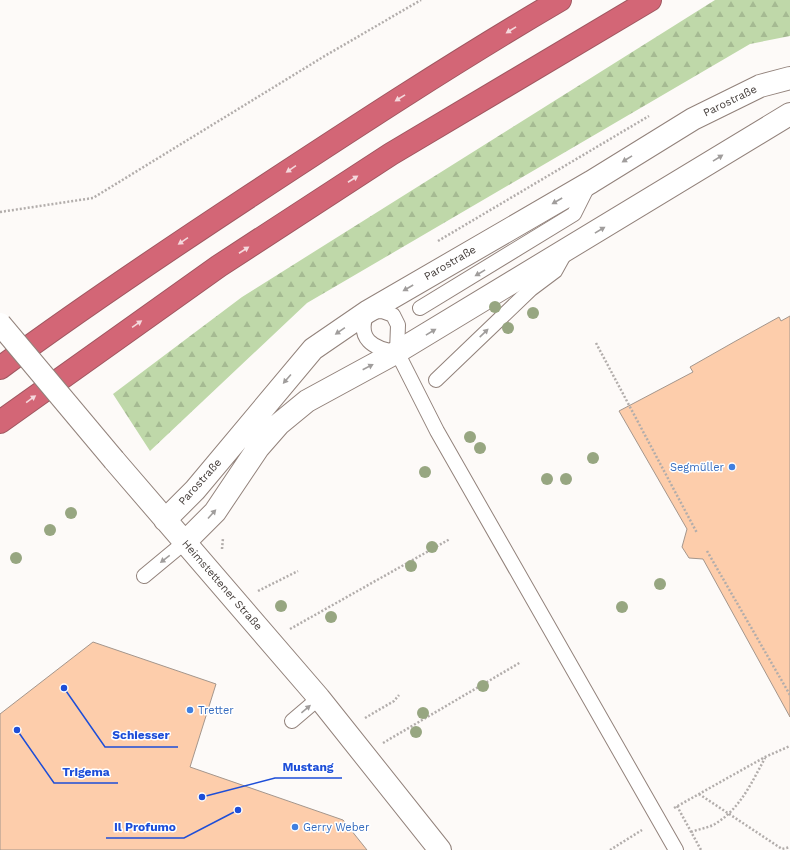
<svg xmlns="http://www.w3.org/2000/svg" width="790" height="850" font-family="'Work Sans',sans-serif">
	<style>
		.forest { fill: url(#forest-firs) }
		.building { fill: #fdcdab; stroke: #a4968c }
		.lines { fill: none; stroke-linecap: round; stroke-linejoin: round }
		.service-casing { stroke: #92827b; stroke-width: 16 }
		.minor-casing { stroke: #92827b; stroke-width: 24 }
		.motorway-casing { stroke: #a05760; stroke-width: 24 }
		.path { stroke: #b2adab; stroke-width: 2.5; stroke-dasharray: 2 2; stroke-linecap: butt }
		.service { stroke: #fff; stroke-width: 14 }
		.minor { stroke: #fff; stroke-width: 22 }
		.motorway { stroke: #d36676; stroke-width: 22 }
		.minor-bridge-casing { stroke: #92827b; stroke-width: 24; stroke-linecap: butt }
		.minor-bridge { stroke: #fff; stroke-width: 22 }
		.tree { fill: #97a681 }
		.oneway { fill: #f4d9dd }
		.oneway2 { fill: #a09d9c }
		.shop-dot { fill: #3f7fe0; stroke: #fff; stroke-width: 1.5 }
		.labels { text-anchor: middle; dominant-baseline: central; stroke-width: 3; stroke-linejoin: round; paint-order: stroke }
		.street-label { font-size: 11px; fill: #423b38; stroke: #fff }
		.shop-label { font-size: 11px; fill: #366cbe; stroke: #fff; text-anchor: start }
		.leader { fill: none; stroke: #1d4ed8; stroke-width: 1.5 }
		.callout-dot { fill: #1d4ed8; stroke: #fff; stroke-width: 1.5 }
		.callout-label { font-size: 12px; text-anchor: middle; font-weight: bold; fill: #1d4ed8; stroke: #fff; stroke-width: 3; stroke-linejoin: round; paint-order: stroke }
	</style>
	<defs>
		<pattern id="forest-firs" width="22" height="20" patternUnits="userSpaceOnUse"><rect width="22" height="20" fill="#bfd8a9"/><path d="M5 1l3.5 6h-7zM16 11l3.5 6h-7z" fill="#a5ba92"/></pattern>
	</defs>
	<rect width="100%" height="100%" fill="#fdfaf8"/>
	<!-- forest -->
	<path class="forest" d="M 715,0 L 790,0 L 790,36 L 750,44 L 307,303 L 150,451 L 113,394 L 242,297 Z"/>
	<!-- building -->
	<path class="building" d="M 790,316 L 790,717 L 703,559 L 689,558 L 682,547 L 687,529 L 619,411 L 693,372 L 690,367 L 734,342 L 779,317 L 781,321 Z
		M 93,642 L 216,684 L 190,767 L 343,820 L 367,850 L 0,850 L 0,714 Z"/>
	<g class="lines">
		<!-- service casing -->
		<g class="service-casing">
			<path id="service" d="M 420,308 L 574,214 L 589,184
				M 397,352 C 373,349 356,339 367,312 L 382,311 L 393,315 L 398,325 L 397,352 L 437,431 L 676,850
				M 436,380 L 531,289 L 555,271 L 565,253
				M 144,576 L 185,542
				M 292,721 L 319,698"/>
		</g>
		<!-- minor casing -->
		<g class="minor-casing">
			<path id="minor" d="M 114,460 L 319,698 L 440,850
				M 165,520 L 195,490 L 313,349 L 367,312 L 591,182 L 693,119 L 760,86 L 790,78
				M 185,542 L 215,512 L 258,448 L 279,424 L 307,401 L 397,352 L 790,114"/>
		</g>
		<!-- motorway casing -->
		<g class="motorway-casing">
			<path id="motorway" d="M 0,368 C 81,308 165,252 250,196 C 352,129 454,62 560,0
				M 0,422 L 219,266 L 391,154 L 650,0"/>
		</g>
		<!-- path -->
		<path class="path" d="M 0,212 L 93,198 L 323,57 L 421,0
			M 438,241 L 649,116
			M 596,343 L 697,533
			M 222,549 L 223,538
			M 707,551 L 790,695
			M 258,591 L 298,571
			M 290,629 L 450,539
			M 365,718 L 394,701 L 399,695
			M 383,743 L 521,662
			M 699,794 L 782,849 L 790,847
			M 677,806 L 701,850
			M 674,808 L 765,757 L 790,746
			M 691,832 C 699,829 708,828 715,824 C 740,809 752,782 765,758
			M 610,850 L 642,830"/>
		<!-- service -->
		<use href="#service" class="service"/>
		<!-- minor -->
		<use href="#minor" class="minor"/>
		<!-- motorway -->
		<use href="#motorway" class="motorway"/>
		<!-- minor-bridge casing -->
		<g class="minor-bridge-casing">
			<path id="minor-bridge" d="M 0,324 L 114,460"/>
		</g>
		<!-- minor-bridge -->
		<use href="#minor-bridge" class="minor-bridge"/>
	</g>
	<!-- trees -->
	<g class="tree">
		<circle cx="495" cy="307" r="6"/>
		<circle cx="533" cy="313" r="6"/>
		<circle cx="508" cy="328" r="6"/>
		<circle cx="470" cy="437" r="6"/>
		<circle cx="480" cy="448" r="6"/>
		<circle cx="593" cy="458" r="6"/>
		<circle cx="425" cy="472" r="6"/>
		<circle cx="547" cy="479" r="6"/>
		<circle cx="566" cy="479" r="6"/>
		<circle cx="71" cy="513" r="6"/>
		<circle cx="50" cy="530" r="6"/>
		<circle cx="432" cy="547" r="6"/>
		<circle cx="16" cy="558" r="6"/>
		<circle cx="411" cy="566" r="6"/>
		<circle cx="660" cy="584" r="6"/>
		<circle cx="281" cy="606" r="6"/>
		<circle cx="622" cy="607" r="6"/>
		<circle cx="331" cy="617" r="6"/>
		<circle cx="483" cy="686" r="6"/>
		<circle cx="423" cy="713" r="6"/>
		<circle cx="416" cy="732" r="6"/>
	</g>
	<!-- one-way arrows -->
	<defs><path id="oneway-solid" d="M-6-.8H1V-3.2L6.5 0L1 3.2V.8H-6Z"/></defs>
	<g class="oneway">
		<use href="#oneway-solid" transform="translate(511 30) rotate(148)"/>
		<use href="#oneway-solid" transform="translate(400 98) rotate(148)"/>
		<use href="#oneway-solid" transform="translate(291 169) rotate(146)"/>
		<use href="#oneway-solid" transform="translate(353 179) rotate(-33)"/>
		<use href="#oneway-solid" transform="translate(183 241) rotate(146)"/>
		<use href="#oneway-solid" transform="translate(244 250) rotate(-33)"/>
		<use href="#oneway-solid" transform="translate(137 324) rotate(-35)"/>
		<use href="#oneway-solid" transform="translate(31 399) rotate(-36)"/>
	</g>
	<g class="oneway2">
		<use href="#oneway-solid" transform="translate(718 158) rotate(-32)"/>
		<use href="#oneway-solid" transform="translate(627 159) rotate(148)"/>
		<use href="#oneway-solid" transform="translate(557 201) rotate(150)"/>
		<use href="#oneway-solid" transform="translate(600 230) rotate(-31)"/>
		<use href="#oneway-solid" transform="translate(480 273) rotate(149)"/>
		<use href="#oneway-solid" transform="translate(408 288) rotate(150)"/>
		<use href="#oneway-solid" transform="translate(340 331) rotate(145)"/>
		<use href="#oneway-solid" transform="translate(431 332) rotate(-31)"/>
		<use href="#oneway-solid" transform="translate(484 333) rotate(-44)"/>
		<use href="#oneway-solid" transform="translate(368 367) rotate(-27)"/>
		<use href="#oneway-solid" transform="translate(287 379) rotate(131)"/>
		<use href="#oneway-solid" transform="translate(212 514) rotate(-48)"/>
		<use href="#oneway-solid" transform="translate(165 559) rotate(142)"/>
		<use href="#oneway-solid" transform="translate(306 709) rotate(-40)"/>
	</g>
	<!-- markers -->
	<g class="shop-dot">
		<circle cx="732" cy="467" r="4"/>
		<circle cx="190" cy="710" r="4"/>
		<circle cx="295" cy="827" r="4"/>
	</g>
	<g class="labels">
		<!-- street labels -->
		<g class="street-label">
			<text transform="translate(730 101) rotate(-26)">Parostraße</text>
			<text transform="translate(450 263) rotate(-30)">Parostraße</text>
			<text transform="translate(200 482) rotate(-48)">Parostraße</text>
			<text transform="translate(222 585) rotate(49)">Heimstettener Straße</text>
		</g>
		<!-- shop labels -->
		<g class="shop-label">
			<text x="724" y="467" text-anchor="end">Segmüller</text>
			<text x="198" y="710">Tretter</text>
			<text x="303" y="827">Gerry Weber</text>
		</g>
	</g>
	<!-- callouts -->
	<path class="leader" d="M64 688L105 747H178M202 797L275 778H342M17 730L54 783H118M238 810L184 838H106"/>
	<g class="callout-dot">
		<circle cx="64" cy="688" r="4"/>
		<circle cx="202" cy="797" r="4"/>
		<circle cx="17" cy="730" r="4"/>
		<circle cx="238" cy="810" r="4"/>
	</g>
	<g class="callout-label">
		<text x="141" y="739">Schiesser</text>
		<text x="308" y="771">Mustang</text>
		<text x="86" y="776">Trigema</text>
		<text x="145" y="831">Il Profumo</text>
	</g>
</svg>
